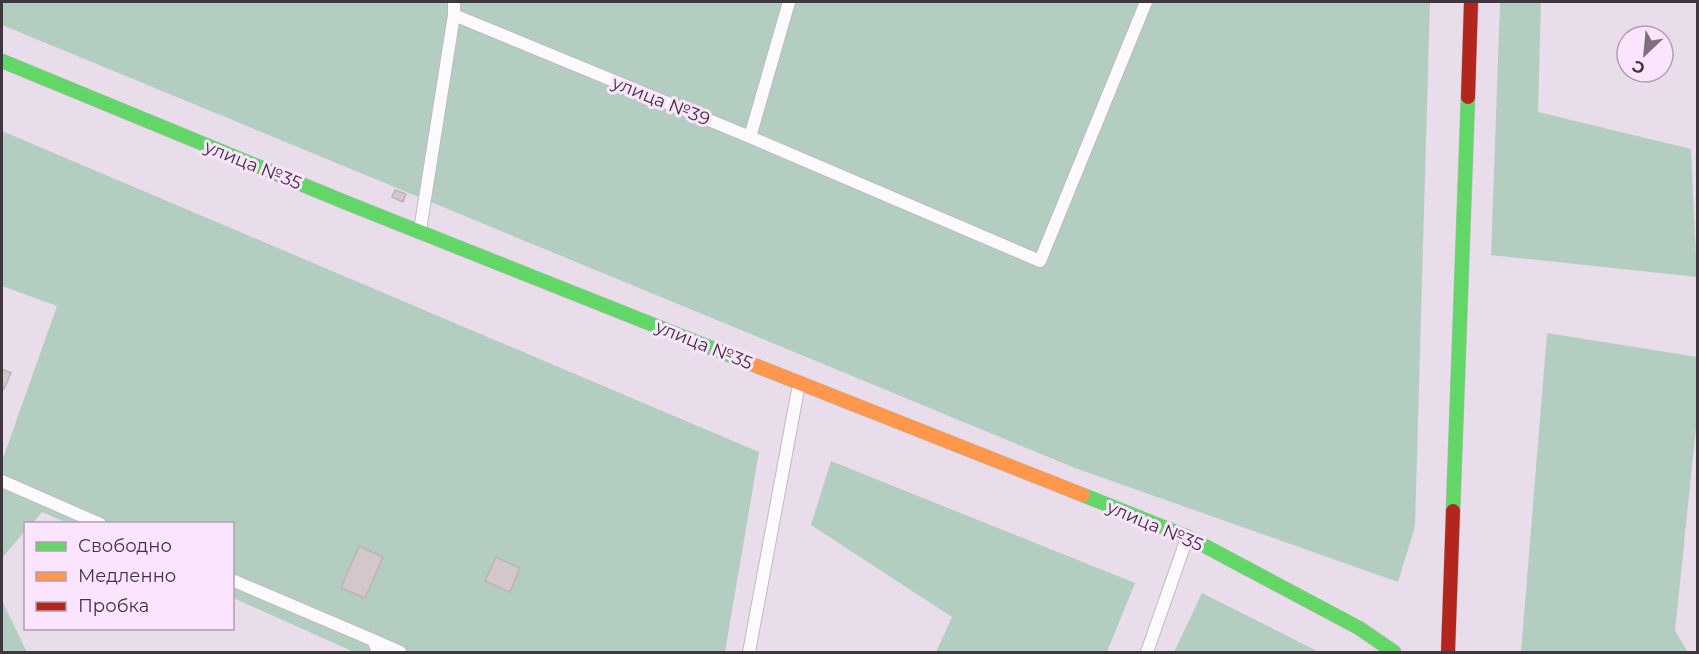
<svg xmlns="http://www.w3.org/2000/svg" width="1699" height="654" font-family="Montserrat,sans-serif">
	<style>
		.green { fill: #b3cec0 }
		.building { fill: #d3c7ca; stroke: #bdb2b6; stroke-width: 1.5 }
		.lines { fill: none; stroke-linecap: round; stroke-linejoin: round }
		.lane-casing { stroke: #c2b8c2; stroke-width: 14 }
		.fast-casing { stroke: #c2b8c2; stroke-width: 15 }
		.slow-casing { stroke: #c2b8c2; stroke-width: 15 }
		.jam-casing { stroke: #c2b8c2; stroke-width: 15 }
		.lane { stroke: #fcfafc; stroke-width: 12 }
		.fast { stroke: #63d668; stroke-width: 14 }
		.slow { stroke: #ff974d; stroke-width: 14 }
		.jam { stroke: #b3261e; stroke-width: 14 }
		.labels { text-anchor: middle; dominant-baseline: central; stroke-width: 6; stroke-linejoin: round; paint-order: stroke }
		.street-label { font-size: 18px; fill: #3f3640; stroke: #fbe4fe }
	</style>
	<rect width="100%" height="100%" fill="#eaddeb"/>
	<!-- green -->
	<path class="green" d="M 2,2 L 1430,2 L 1415,527 L 1398,582 L 1075,468 L 2,25 Z
		M 1500,2 L 1541,2 L 1538,112 L 1691,149 L 1697,277 L 1491,255 Z
		M 2,131 L 759,452 L 725,652 L 354,652 L 233,598 L 232,524 L 67,523 L 42,512 L 33,523 L 26,524 L 25,531 L 2,558 L 2,461 L 57,306 L 2,286 Z
		M 1547,333 L 1697,357 L 1697,418 L 1675,631 L 1688,652 L 1521,652 Z
		M 831,461 L 1135,583 L 1107,652 L 936,652 L 952,617 L 811,525 Z
		M 1202,593 L 1319,652 L 1174,652 Z
		M 2,601 L 27,652 L 2,652 Z"/>
	<!-- building -->
	<path class="building" d="M 395,190 L 406,194 L 403,202 L 392,197 Z
		M 2,369 L 11,373 L 4,389 L 2,388 Z
		M 359,546 L 383,557 L 365,598 L 341,588 Z
		M 496,557 L 520,568 L 510,592 L 485,581 Z"/>
	<g class="lines">
		<!-- lane casing -->
		<g class="lane-casing">
			<path id="lane" d="M 454,2 L 454,15 L 750,137 L 789,2
				M 750,137 L 1040,261 L 1146,2
				M 420,230 L 454,15
				M 2,481 L 100,524
				M 232,580 L 373,640
				M 378,652 L 373,640 L 400,652
				M 749,652 L 799,384
				M 1147,652 L 1187,538"/>
		</g>
		<!-- fast casing -->
		<g class="fast-casing">
			<path id="fast" d="M 2,61 L 347,203 L 739,359
				M 1083,495 L 1188,537 L 1359,628 L 1394,652
				M 1453,511 L 1468,97"/>
		</g>
		<!-- slow casing -->
		<g class="slow-casing">
			<path id="slow" d="M 739,359 L 1083,495"/>
		</g>
		<!-- jam casing -->
		<g class="jam-casing">
			<path id="jam" d="M 1468,97 L 1471,2
				M 1448,652 L 1453,511"/>
		</g>
		<!-- lane -->
		<use href="#lane" class="lane"/>
		<!-- fast -->
		<use href="#fast" class="fast"/>
		<!-- slow -->
		<use href="#slow" class="slow"/>
		<!-- jam -->
		<use href="#jam" class="jam"/>
	</g>
	<g class="labels">
		<!-- street labels -->
		<g class="street-label">
			<text transform="translate(661 101) rotate(22)">улица №39</text>
			<text transform="translate(253 165) rotate(22)">улица №35</text>
			<text transform="translate(704 345) rotate(22)">улица №35</text>
			<text transform="translate(1155 526) rotate(23)">улица №35</text>
		</g>
	</g>
	<!-- border -->
	<rect width="1699" height="654" fill="none" stroke="#3f3640" stroke-width="6"/>
	<!-- legend -->
	<rect x="24" y="522" width="210" height="108" fill="#fbe4fe" stroke="#b09eb2" stroke-width="1.5"/>
	<rect x="36" y="542" width="30" height="9" fill="#63d668" stroke="#b09eb2" stroke-width="1.5"/>
	<text x="78" y="552" font-size="18" fill="#3f3640">Свободно</text>
	<rect x="36" y="572" width="30" height="9" fill="#ff974d" stroke="#b09eb2" stroke-width="1.5"/>
	<text x="78" y="582" font-size="18" fill="#3f3640">Медленно</text>
	<rect x="36" y="602" width="30" height="9" fill="#b3261e" stroke="#b09eb2" stroke-width="1.5"/>
	<text x="78" y="612" font-size="18" fill="#3f3640">Пробка</text>
	<!-- north arrow -->
	<g transform="translate(1645 54) rotate(206)"><circle r="28" fill="#fbe4fe" stroke="#b09eb2" stroke-width="1.5"/>
	<path d="M0-4.5L10 22L0 15L-10 22Z" fill="#7b707c"/>
	<text y="-9" font-size="16" font-weight="bold" text-anchor="middle" fill="#3f3640">С</text>
	</g>
</svg>
